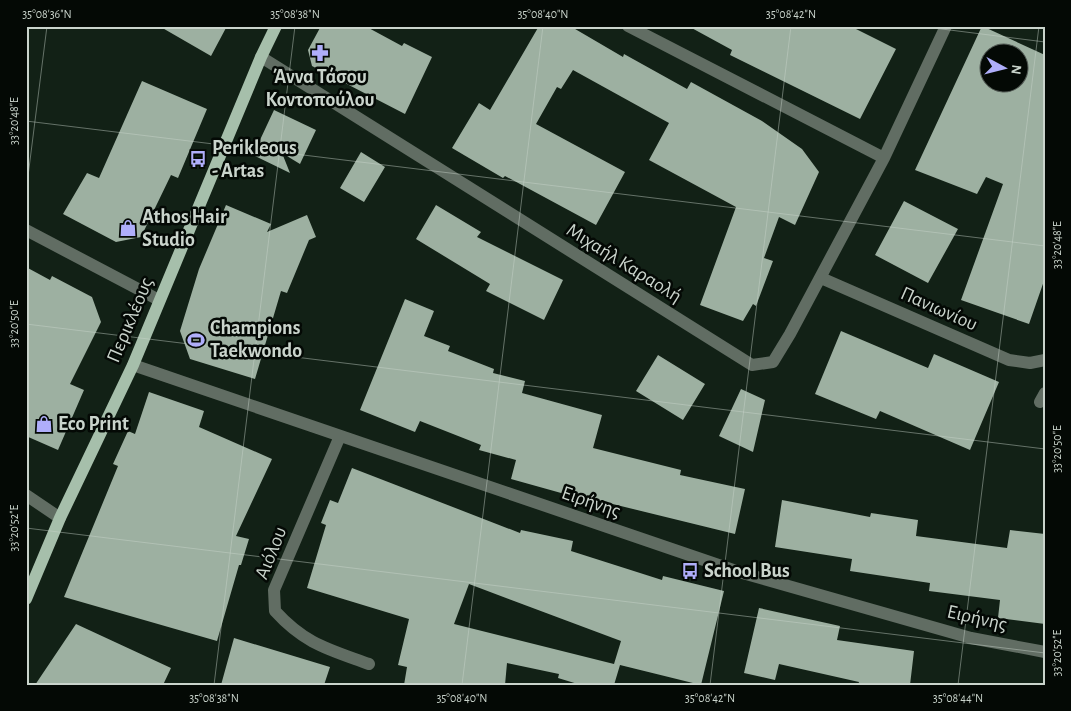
<svg xmlns="http://www.w3.org/2000/svg" width="1071" height="711" font-family="'Alegreya Sans',sans-serif">
	<style>
		.building { fill: #9db0a1; fill-rule: evenodd }
		.lines { fill: none; stroke-linecap: round; stroke-linejoin: round }
		.minor { stroke: #616d63; stroke-width: 12 }
		.major { stroke: #a6bfab; stroke-width: 12 }
		.ticks { fill: none; stroke: #cad4cc; stroke-width: 1; stroke-opacity: 0.45 }
		.labels { text-anchor: middle; dominant-baseline: central; stroke-width: 5; stroke-linejoin: round; paint-order: stroke }
		.poi-label { font-size: 20px; font-weight: bold; fill: #cad4cc; stroke: #040905; text-anchor: start }
		.street-label { font-size: 20px; fill: #cad4cc; stroke: #040905 }
		.neatline { fill: none; stroke: #cad4cc; stroke-width: 2 }
		.ticks-label { font-size: 12px; text-anchor: middle; fill: #cad4cc }
	</style>
	<rect width="100%" height="100%" fill="#122116"/>
	<!-- building -->
	<path class="building" d="M 159,26 L 227,26 L 211,56 Z
		M 321,26 L 365,26 L 402,46 L 404,43 L 432,57 L 405,114 L 312,66 L 308,50 Z
		M 539,26 L 570,26 L 623,57 L 624,54 L 687,89 L 691,82 L 762,121 L 802,149 L 819,172 L 795,225 L 779,217 L 764,258 L 773,261 L 756,306 L 753,304 L 743,321 L 700,305 L 736,207 L 649,160 L 669,123 L 573,70 L 561,89 L 557,87 L 536,124 L 625,172 L 596,225 L 505,176 L 503,178 L 452,148 L 479,103 L 490,110 Z
		M 688,26 L 850,26 L 896,49 L 860,119 L 730,55 L 732,50 Z
		M 982,26 L 1045,55 L 1045,278 L 1029,324 L 961,300 L 1003,184 L 986,177 L 977,194 L 915,170 ZM 988,52 L 1018,52 L 1018,82 L 988,82 Z
		M 142,81 L 207,109 L 178,178 L 171,175 L 141,237 L 116,242 L 63,214 L 87,173 L 99,178 Z
		M 274,110 L 316,130 L 300,164 L 282,153 L 290,173 L 253,155 Z
		M 361,152 L 385,167 L 364,202 L 340,188 Z
		M 904,201 L 958,229 L 928,283 L 875,255 Z
		M 226,205 L 271,224 L 267,232 L 307,215 L 316,237 L 309,240 L 287,293 L 281,291 L 255,379 L 190,359 L 180,331 L 199,269 Z
		M 436,205 L 481,232 L 477,237 L 563,280 L 544,320 L 486,291 L 490,284 L 416,239 Z
		M 26,267 L 50,280 L 52,276 L 92,297 L 101,322 L 70,384 L 84,390 L 58,450 L 26,436 Z
		M 405,299 L 434,311 L 424,336 L 450,346 L 448,351 L 494,369 L 493,373 L 525,381 L 522,393 L 602,415 L 593,448 L 681,470 L 680,475 L 745,489 L 735,534 L 580,496 L 579,498 L 511,479 L 516,460 L 479,450 L 481,445 L 420,421 L 415,432 L 360,410 Z
		M 841,331 L 928,368 L 934,354 L 999,382 L 970,450 L 880,411 L 876,419 L 815,394 Z
		M 658,355 L 705,384 L 683,420 L 636,391 Z
		M 741,389 L 765,400 L 753,452 L 719,436 Z
		M 149,392 L 204,411 L 199,427 L 272,459 L 236,536 L 249,539 L 241,565 L 239,565 L 217,641 L 64,597 L 118,466 L 113,464 L 128,431 L 135,434 Z
		M 352,468 L 520,533 L 521,530 L 573,541 L 571,551 L 662,580 L 663,576 L 724,591 L 701,685 L 620,665 L 614,685 L 581,685 L 558,678 L 559,674 L 507,663 L 505,685 L 404,685 L 407,667 L 398,665 L 409,619 L 307,588 L 326,525 L 321,523 L 330,500 L 338,503 ZM 469,584 L 621,641 L 614,664 L 454,624 Z
		M 782,500 L 870,517 L 871,513 L 918,520 L 916,536 L 1007,548 L 1010,530 L 1045,534 L 1045,624 L 998,618 L 1000,600 L 929,591 L 930,583 L 850,571 L 852,559 L 775,547 Z
		M 759,608 L 840,626 L 837,640 L 914,651 L 910,685 L 858,685 L 859,682 L 779,664 L 775,680 L 744,673 Z
		M 76,624 L 171,668 L 163,685 L 35,685 Z
		M 234,638 L 330,667 L 324,685 L 221,685 Z"/>
	<g class="lines">
		<!-- minor -->
		<path class="minor" d="M 628,26 L 884,158
			M 261,57 L 752,365 L 773,362 L 790,334 L 884,158 L 946,26
			M 26,230 L 159,300
			M 821,278 L 1009,360 L 1030,363 L 1045,360
			M 133,365 L 739,572 L 971,638 L 1045,652
			M 1040,402 L 1045,393
			M 340,436 L 274,590 L 275,611 C 305,644 328,649 369,664
			M 26,495 L 60,518"/>
		<!-- major -->
		<path class="major" d="M 26,599 L 60,518 L 133,365 L 261,57 L 276,26"/>
	</g>
	<!-- ticks -->
	<path class="ticks" d="M 918,26 L 1045,42M 26,121 L 1045,246M 26,192 L 47,26M 26,324 L 1045,449M 26,528 L 1045,653M 214,685 L 295,26M 462,685 L 543,26M 710,685 L 791,26M 958,685 L 1039,26"/>
	<!-- icons -->
	<defs>
		<g id="pharmacy-bare" transform="scale(1.35)"><path d="M-2-6h4v4h4v4h-4v4h-4v-4h-4v-4h4Z" fill="#afaefa" stroke="#040905" stroke-width="2.5" paint-order="stroke"/></g>
		<g id="bus-bare" transform="scale(1.35)"><path d="M-5-6H5V4H4V6H2V4H-2V6H-4V4H-5ZM-3.5-4V0h7V-4ZM-3.5 1.2v1.5H-2V1.2ZM2 1.2v1.5H3.5V1.2Z" fill="#afaefa" stroke="#040905" stroke-width="2.5" paint-order="stroke"/></g>
		<g id="shop-bare" transform="scale(1.35)"><path d="M-5-2.5h2.3a2.7 3.5 0 0 1 5.4 0H5L5.5 6h-11ZM-1.5-2.5h3a1.5 2.3 0 0 0-3 0Z" fill="#afaefa" stroke="#040905" stroke-width="2.5" paint-order="stroke"/></g>
		<g id="stadium-bare" transform="scale(1.35)"><path d="M0-5a6.5 5 0 1 0 0 10a6.5 5 0 1 0 0-10ZM-3.5-1.8h7v3.6h-7Z" fill="#afaefa" stroke="#040905" stroke-width="2.5" paint-order="stroke"/></g>
	</defs>
	<g fill-rule="evenodd">
		<use href="#pharmacy-bare" x="320" y="53"/>
		<use href="#bus-bare" x="198" y="159"/>
		<use href="#shop-bare" x="128" y="228"/>
		<use href="#stadium-bare" x="196" y="340"/>
		<use href="#shop-bare" x="44" y="424"/>
		<use href="#bus-bare" x="690" y="571"/>
	</g>
	<g class="labels">
		<!-- poi labels -->
		<g class="poi-label">
			<text x="320" y="77" text-anchor="middle">Άννα Τάσου<tspan x="320" dy="23">Κοντοπούλου</tspan></text>
			<text x="212" y="148">Perikleous<tspan x="212" dy="23">- Artas</tspan></text>
			<text x="142" y="217">Athos Hair<tspan x="142" dy="23">Studio</tspan></text>
			<text x="210" y="328">Champions<tspan x="210" dy="23">Taekwondo</tspan></text>
			<text x="58" y="424">Eco Print</text>
			<text x="704" y="571">School Bus</text>
		</g>
		<!-- street labels -->
		<g class="street-label">
			<text transform="translate(624 263) rotate(32)">Μιχαήλ Καραολή</text>
			<text transform="translate(939 309) rotate(24)">Πανιωνίου</text>
			<text transform="translate(130 320) rotate(-67)">Περικλέους</text>
			<text transform="translate(591 502) rotate(19)">Ειρήνης</text>
			<text transform="translate(271 553) rotate(-68)">Αιόλου</text>
			<text transform="translate(977 618) rotate(13)">Ειρήνης</text>
		</g>
	</g>
	<!-- border -->
	<rect width="1071" height="711" fill="none" stroke="#040905" stroke-width="55"/>
	<!-- north arrow -->
	<g transform="translate(1004 68) rotate(97)"><circle r="24" fill="#040905" stroke="#535a55"/>
	<path d="M0-4L9 19L0 12L-9 19Z" fill="#afaefa"/>
	<text y="-8" font-size="14" font-weight="bold" text-anchor="middle" fill="#cad4cc">N</text>
	</g>
	<rect x="28" y="28" width="1016" height="656" class="neatline"/>
	<g class="ticks-label">
		<text x="47" y="18">35°08'36"N</text>
		<text x="295" y="18">35°08'38"N</text>
		<text x="543" y="18">35°08'40"N</text>
		<text x="791" y="18">35°08'42"N</text>
		<text transform="translate(14 121) rotate(-90)" y="4">33°20'48"E</text>
		<text transform="translate(1057 245) rotate(-90)" y="4">33°20'48"E</text>
		<text transform="translate(14 324) rotate(-90)" y="4">33°20'50"E</text>
		<text transform="translate(1057 449) rotate(-90)" y="4">33°20'50"E</text>
		<text transform="translate(14 528) rotate(-90)" y="4">33°20'52"E</text>
		<text transform="translate(1057 653) rotate(-90)" y="4">33°20'52"E</text>
		<text x="214" y="702">35°08'38"N</text>
		<text x="462" y="702">35°08'40"N</text>
		<text x="710" y="702">35°08'42"N</text>
		<text x="958" y="702">35°08'44"N</text>
	</g>
</svg>
